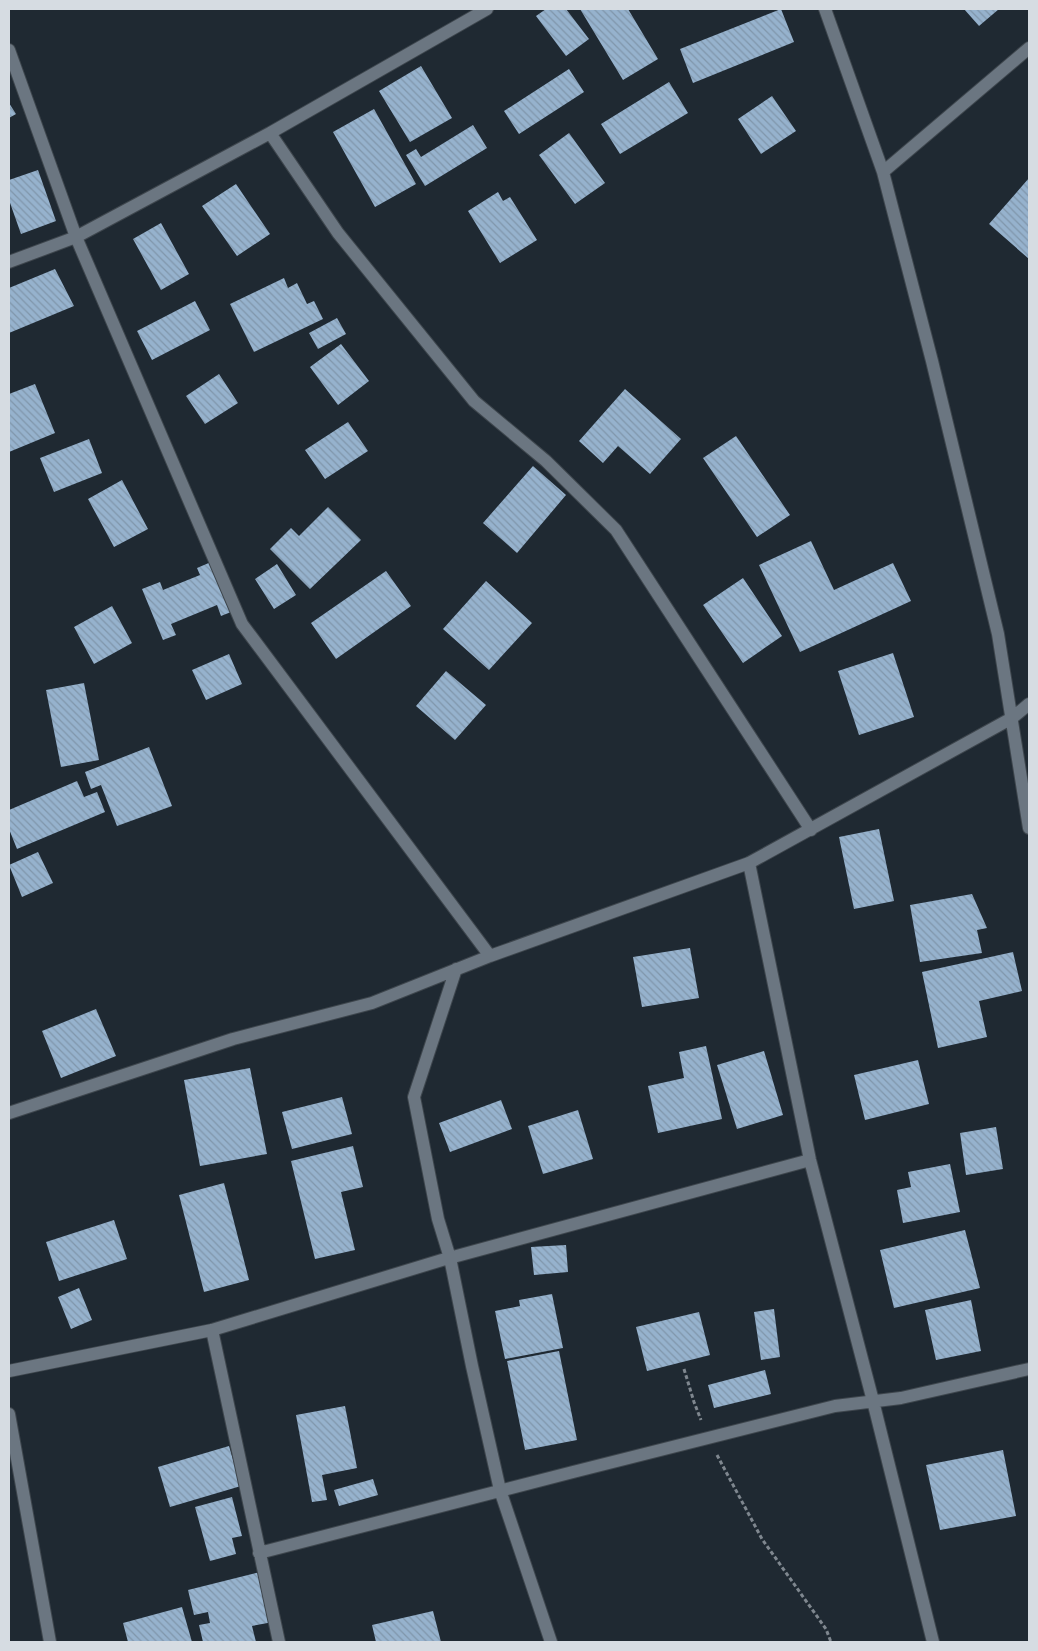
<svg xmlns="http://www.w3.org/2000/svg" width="1038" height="1651" font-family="'PT Sans Narrow',sans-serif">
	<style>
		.building { fill: url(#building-back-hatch) }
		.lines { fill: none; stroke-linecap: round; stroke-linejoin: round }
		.minor-casing { stroke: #3e464d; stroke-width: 14 }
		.path { stroke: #7f878f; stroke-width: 3; stroke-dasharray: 4 2.5; stroke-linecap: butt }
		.minor { stroke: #6b7681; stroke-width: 12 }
	</style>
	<defs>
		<pattern id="building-back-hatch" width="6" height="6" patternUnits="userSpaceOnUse" patternTransform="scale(1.25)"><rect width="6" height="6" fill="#96b2cd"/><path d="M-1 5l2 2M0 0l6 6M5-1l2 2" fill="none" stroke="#8096ab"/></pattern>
	</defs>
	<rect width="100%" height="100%" fill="#1f2932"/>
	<!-- building -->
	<path class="building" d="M 546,9 L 566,9 L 589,39 L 566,56 L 536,16 Z
		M 580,9 L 628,9 L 658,59 L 623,80 Z
		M 781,9 L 794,42 L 693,83 L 680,49 Z
		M 964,9 L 999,9 L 979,26 Z
		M 421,66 L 452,118 L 410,142 L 379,91 Z
		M 569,69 L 584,92 L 519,134 L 504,111 Z
		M 669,82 L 688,113 L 620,154 L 601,124 Z
		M 772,96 L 796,131 L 761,154 L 738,119 Z
		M 9,103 L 16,114 L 9,118 Z
		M 374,109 L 416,184 L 375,207 L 333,132 Z
		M 473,125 L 487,148 L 425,186 L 406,155 L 416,149 L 421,157 Z
		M 569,133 L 605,183 L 575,204 L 539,155 Z
		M 38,170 L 56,221 L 21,234 L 9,200 L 9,180 Z
		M 1029,178 L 1029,259 L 989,224 Z
		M 236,184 L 270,234 L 237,256 L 202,206 Z
		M 498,192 L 503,201 L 510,197 L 537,240 L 500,263 L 468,211 Z
		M 161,223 L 189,274 L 161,290 L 133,239 Z
		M 55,269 L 74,306 L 9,333 L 9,288 Z
		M 284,278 L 288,288 L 297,283 L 307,304 L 314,301 L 323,319 L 254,352 L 230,304 Z
		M 195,301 L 210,330 L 152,360 L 137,331 Z
		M 337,318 L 346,334 L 318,349 L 309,333 Z
		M 341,344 L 369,381 L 338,405 L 310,367 Z
		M 219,374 L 238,403 L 205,424 L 186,396 Z
		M 35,384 L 55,433 L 9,452 L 9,394 Z
		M 625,389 L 681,439 L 650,474 L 618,446 L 603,463 L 579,441 Z
		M 348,422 L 368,451 L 325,479 L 305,450 Z
		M 736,436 L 790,515 L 757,537 L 703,458 Z
		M 89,439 L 102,473 L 54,492 L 40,458 Z
		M 533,466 L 566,495 L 517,553 L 483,523 Z
		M 122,480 L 148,529 L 114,547 L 88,499 Z
		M 328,507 L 361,540 L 310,589 L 270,549 L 291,528 L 299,536 Z
		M 811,541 L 834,590 L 893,563 L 911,601 L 800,652 L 759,565 Z
		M 211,562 L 231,612 L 221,616 L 217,605 L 171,624 L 176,635 L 163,640 L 142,589 L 160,582 L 163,590 L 200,575 L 197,568 Z
		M 277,564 L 296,595 L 274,609 L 255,579 Z
		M 386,571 L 411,606 L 336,659 L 311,623 Z
		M 743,578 L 782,636 L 743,663 L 703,605 Z
		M 486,581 L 532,623 L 489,670 L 443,629 Z
		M 112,606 L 132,643 L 94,664 L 74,627 Z
		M 893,653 L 914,717 L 859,735 L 838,671 Z
		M 229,654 L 242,684 L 206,700 L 192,670 Z
		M 446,671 L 486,705 L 455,740 L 416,706 Z
		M 84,683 L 99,760 L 61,767 L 46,690 Z
		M 149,747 L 172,806 L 117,826 L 101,785 L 91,789 L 85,772 Z
		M 77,781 L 84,797 L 97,792 L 105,812 L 17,849 L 9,829 L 9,810 Z
		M 879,829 L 894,901 L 854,909 L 839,837 Z
		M 38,852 L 53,883 L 22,897 L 9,865 Z
		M 972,894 L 987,928 L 977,930 L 982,953 L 920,962 L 910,905 Z
		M 690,948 L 699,998 L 642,1007 L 633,957 Z
		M 1013,952 L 1022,991 L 979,1001 L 987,1037 L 938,1048 L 922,972 Z
		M 96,1009 L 116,1056 L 61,1078 L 42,1031 Z
		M 706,1046 L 722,1119 L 658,1133 L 648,1086 L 684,1078 L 679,1052 Z
		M 764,1051 L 783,1115 L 737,1129 L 717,1065 Z
		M 918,1060 L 929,1104 L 865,1120 L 854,1075 Z
		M 250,1068 L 267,1154 L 200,1166 L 184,1080 Z
		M 342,1097 L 352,1134 L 292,1149 L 282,1112 Z
		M 501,1100 L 512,1129 L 450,1152 L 439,1123 Z
		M 578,1110 L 593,1159 L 543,1174 L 528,1126 Z
		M 996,1127 L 1003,1169 L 966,1175 L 960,1133 Z
		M 353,1146 L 363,1187 L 341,1192 L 355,1250 L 315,1259 L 291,1161 Z
		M 950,1164 L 960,1212 L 903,1223 L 897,1190 L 911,1187 L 908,1172 Z
		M 224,1183 L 249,1280 L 204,1292 L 179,1195 Z
		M 114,1220 L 127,1259 L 59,1281 L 46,1242 Z
		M 965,1230 L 980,1288 L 894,1308 L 880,1250 Z
		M 566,1245 L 568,1272 L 534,1275 L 531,1247 Z
		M 79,1288 L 92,1320 L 71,1329 L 58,1297 Z
		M 552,1294 L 563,1348 L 505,1359 L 495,1311 L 520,1306 L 519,1300 Z
		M 971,1300 L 981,1351 L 936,1360 L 925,1310 Z
		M 774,1309 L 780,1357 L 761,1360 L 754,1312 Z
		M 699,1312 L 710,1355 L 647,1371 L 636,1327 Z
		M 559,1351 L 577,1440 L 525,1450 L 507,1361 Z
		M 765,1370 L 771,1394 L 714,1408 L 708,1385 Z
		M 345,1406 L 357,1468 L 322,1475 L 327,1500 L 312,1502 L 296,1415 Z
		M 229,1446 L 241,1486 L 170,1507 L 158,1467 Z
		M 1003,1450 L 1016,1516 L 940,1530 L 926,1465 Z
		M 373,1479 L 378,1495 L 339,1506 L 334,1490 Z
		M 232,1497 L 242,1536 L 232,1538 L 236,1554 L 210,1561 L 195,1507 Z
		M 260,1572 L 273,1622 L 252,1626 L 256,1642 L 203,1642 L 199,1625 L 210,1623 L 208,1612 L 194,1615 L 188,1590 Z
		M 182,1607 L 192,1642 L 128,1642 L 123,1623 Z
		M 433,1611 L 441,1642 L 376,1642 L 372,1625 Z"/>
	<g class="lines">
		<!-- minor casing -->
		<g class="minor-casing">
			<path id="minor" d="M 825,9 L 883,172 L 932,361 L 998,634 L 1029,828
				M 9,50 L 76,237 L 242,624 L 490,956
				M 270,133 L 338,233 L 474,401 L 546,461 L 616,530 L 811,830
				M 883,172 L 1029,48
				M 9,262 L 76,237 L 270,133 L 487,9
				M 749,863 L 810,1160 L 873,1401 L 933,1642
				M 456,969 L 414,1097 L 438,1219 L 450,1258 L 472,1366 L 500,1490 L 551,1642
				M 9,1113 L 233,1039 L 372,1003 L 490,956 L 749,863 L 1012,718 L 1029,704
				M 212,1330 L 279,1642
				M 9,1371 L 212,1330 L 442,1260 L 810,1160
				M 9,1414 L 50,1642
				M 259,1553 L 573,1472 L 835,1406 L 901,1398 L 1029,1369"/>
		</g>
		<!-- path -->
		<path class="path" d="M 684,1369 L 694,1402 L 701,1420
			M 717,1455 L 762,1539 L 826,1629 L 831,1642"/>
		<!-- minor -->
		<use href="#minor" class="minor"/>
	</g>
	<!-- border -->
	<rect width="1038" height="1651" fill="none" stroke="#d6dce2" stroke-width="20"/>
</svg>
